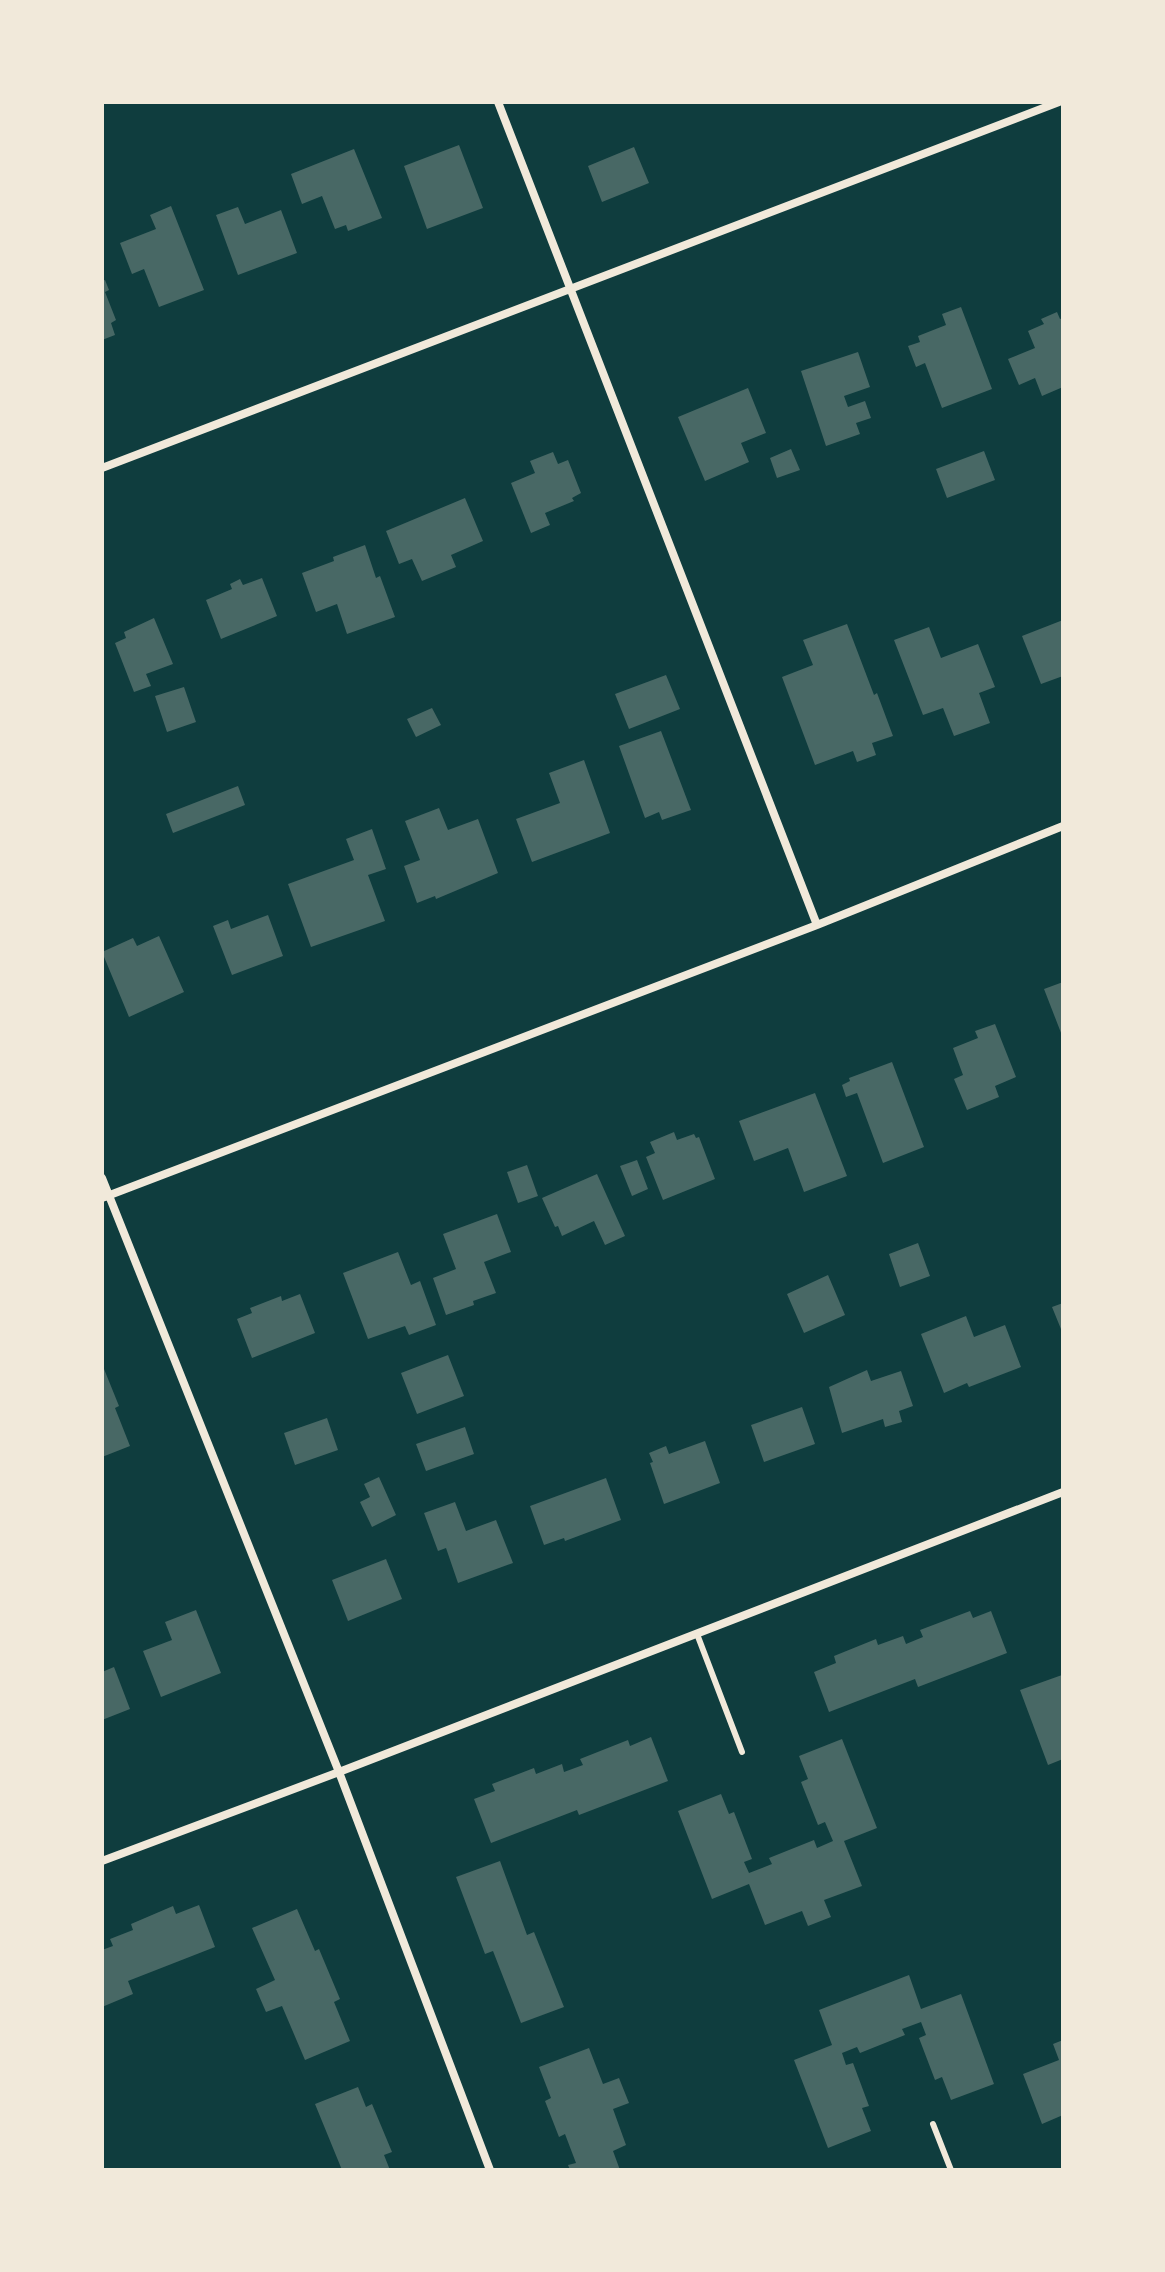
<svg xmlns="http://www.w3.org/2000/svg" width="1165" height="2272" font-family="Raleway,sans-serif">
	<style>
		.building { fill: #486865 }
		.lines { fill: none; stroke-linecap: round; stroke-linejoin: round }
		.service { stroke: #f1e9da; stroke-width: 6 }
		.minor { stroke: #f1e9da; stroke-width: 8 }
	</style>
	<rect width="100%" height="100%" fill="#0f3d3e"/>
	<!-- building -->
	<path class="building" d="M 459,145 L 483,208 L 427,229 L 404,166 Z
		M 634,147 L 649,183 L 602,202 L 588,166 Z
		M 354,149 L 382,218 L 348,231 L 346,225 L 335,229 L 322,196 L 302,204 L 291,174 Z
		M 171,206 L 204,290 L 159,307 L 144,269 L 132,274 L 120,243 L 156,229 L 150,215 Z
		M 238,207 L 245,224 L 281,210 L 297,253 L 238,275 L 216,215 Z
		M 105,280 L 109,290 L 105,292 L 116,320 L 111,323 L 115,335 L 102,340 L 102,281 Z
		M 961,307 L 992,389 L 942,408 L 925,363 L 916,367 L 908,346 L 920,342 L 918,336 L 946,325 L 942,314 Z
		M 1057,312 L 1060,319 L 1063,318 L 1063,387 L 1042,396 L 1035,378 L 1019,385 L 1008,359 L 1035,348 L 1028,331 L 1044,324 L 1041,319 Z
		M 858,352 L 870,387 L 844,396 L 848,407 L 865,401 L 871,418 L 856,423 L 860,434 L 826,446 L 801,371 Z
		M 748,388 L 766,433 L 741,443 L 749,462 L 705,481 L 678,417 Z
		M 791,449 L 800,470 L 777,478 L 770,458 Z
		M 984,451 L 995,480 L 947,498 L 936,469 Z
		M 553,452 L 558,464 L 568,460 L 581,493 L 572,498 L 574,501 L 545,513 L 550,525 L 531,533 L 511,483 L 535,473 L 530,461 Z
		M 465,498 L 483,541 L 451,555 L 456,567 L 422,581 L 412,559 L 399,564 L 386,531 Z
		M 365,545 L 376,578 L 380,576 L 395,617 L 347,634 L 337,604 L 316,612 L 302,573 L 334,561 L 333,557 Z
		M 262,578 L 277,616 L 221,639 L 206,600 L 232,589 L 230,584 L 240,579 L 243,585 Z
		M 154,618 L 173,664 L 146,674 L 151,686 L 134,692 L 115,643 L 126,638 L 124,632 Z
		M 1063,620 L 1063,676 L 1041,684 L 1022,636 Z
		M 847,624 L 874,695 L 877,693 L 893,736 L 872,743 L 876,755 L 857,762 L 853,751 L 815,765 L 782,677 L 813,665 L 803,640 Z
		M 929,627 L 941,658 L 978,644 L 995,687 L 979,693 L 990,723 L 954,736 L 943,708 L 923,715 L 894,640 Z
		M 666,675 L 680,709 L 629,729 L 615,694 Z
		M 184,687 L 196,722 L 167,732 L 155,696 Z
		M 432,708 L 441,725 L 416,737 L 407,719 Z
		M 661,731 L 691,810 L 662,820 L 659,812 L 645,818 L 619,746 Z
		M 584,760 L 610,833 L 532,862 L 516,819 L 560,803 L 549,773 Z
		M 238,786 L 245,805 L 173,833 L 166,814 Z
		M 439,808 L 448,830 L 478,819 L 498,873 L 436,899 L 435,896 L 417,903 L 404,866 L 420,860 L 405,821 Z
		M 372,829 L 386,869 L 368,875 L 385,921 L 311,947 L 288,884 L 354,860 L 346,839 Z
		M 268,915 L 283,956 L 232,975 L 213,926 L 228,920 L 231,929 Z
		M 159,936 L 184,992 L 129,1017 L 102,952 L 133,938 L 137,946 Z
		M 1063,982 L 1063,1038 L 1044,989 Z
		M 995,1024 L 1016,1077 L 995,1086 L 999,1097 L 967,1110 L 954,1079 L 963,1075 L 953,1048 L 978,1038 L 975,1031 Z
		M 892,1062 L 924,1147 L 883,1163 L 857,1093 L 846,1097 L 842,1085 L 850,1081 L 849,1078 Z
		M 815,1093 L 847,1176 L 804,1192 L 788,1148 L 754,1161 L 739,1121 Z
		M 674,1132 L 677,1140 L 694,1134 L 696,1138 L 699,1137 L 715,1179 L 663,1200 L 646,1157 L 655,1153 L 650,1142 Z
		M 637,1160 L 648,1189 L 632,1196 L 620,1166 Z
		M 527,1165 L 538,1196 L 518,1203 L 507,1172 Z
		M 597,1174 L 625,1236 L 605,1245 L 594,1221 L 562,1236 L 558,1226 L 555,1227 L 542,1198 Z
		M 497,1214 L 511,1252 L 484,1262 L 496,1293 L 473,1301 L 474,1305 L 446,1315 L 433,1278 L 456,1269 L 443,1234 Z
		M 918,1243 L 930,1276 L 900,1287 L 889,1254 Z
		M 398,1252 L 411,1285 L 420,1281 L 436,1325 L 409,1335 L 405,1326 L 368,1339 L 343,1273 Z
		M 828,1275 L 845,1315 L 804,1333 L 787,1294 Z
		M 300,1294 L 315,1333 L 252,1358 L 237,1319 L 252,1313 L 250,1308 L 281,1296 L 282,1301 Z
		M 1063,1303 L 1063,1334 L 1052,1307 Z
		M 966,1316 L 974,1337 L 1005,1325 L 1021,1367 L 969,1387 L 967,1383 L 944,1393 L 921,1334 Z
		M 448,1355 L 464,1396 L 417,1414 L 401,1373 Z
		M 102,1364 L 119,1406 L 115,1408 L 130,1446 L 102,1457 Z
		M 867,1370 L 871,1381 L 901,1371 L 913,1406 L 899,1411 L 902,1422 L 885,1427 L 883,1419 L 842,1433 L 829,1387 Z
		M 802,1407 L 815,1444 L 764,1462 L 751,1425 Z
		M 327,1418 L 338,1450 L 295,1465 L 284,1433 Z
		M 465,1427 L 474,1454 L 426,1471 L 416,1444 Z
		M 705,1441 L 720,1483 L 664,1504 L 650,1463 L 653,1462 L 649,1453 L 666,1446 L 669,1454 Z
		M 379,1477 L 396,1515 L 372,1527 L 360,1502 L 370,1497 L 364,1484 Z
		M 606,1478 L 621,1520 L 565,1541 L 564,1538 L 544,1545 L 530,1506 Z
		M 455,1502 L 466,1531 L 496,1520 L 513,1563 L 458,1583 L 446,1548 L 438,1551 L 424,1513 Z
		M 386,1559 L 402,1599 L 348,1621 L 332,1580 Z
		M 196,1610 L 221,1673 L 161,1697 L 143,1651 L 172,1640 L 165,1622 Z
		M 970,1611 L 973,1618 L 991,1611 L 1007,1653 L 918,1687 L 915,1679 L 829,1712 L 814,1672 L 836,1663 L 834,1656 L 876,1639 L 878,1645 L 903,1636 L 906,1644 L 923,1637 L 920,1630 Z
		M 114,1667 L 130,1709 L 102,1720 L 102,1672 Z
		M 1062,1675 L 1063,1759 L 1048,1765 L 1020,1690 Z
		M 651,1737 L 668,1781 L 579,1815 L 577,1810 L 491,1843 L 474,1799 L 495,1791 L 492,1784 L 534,1768 L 536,1774 L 562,1764 L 564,1772 L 583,1765 L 580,1759 L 628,1740 L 630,1746 Z
		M 842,1739 L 877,1828 L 844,1841 L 862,1886 L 824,1900 L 831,1917 L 808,1926 L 802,1911 L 765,1925 L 749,1884 L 712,1899 L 678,1811 L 721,1794 L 729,1814 L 734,1812 L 752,1859 L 744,1862 L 749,1873 L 772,1864 L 769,1858 L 814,1840 L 817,1848 L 833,1841 L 825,1822 L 818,1825 L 801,1782 L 808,1779 L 799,1756 Z
		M 500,1861 L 527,1935 L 534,1932 L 564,2007 L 521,2023 L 493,1951 L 485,1954 L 456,1877 Z
		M 199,1905 L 215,1947 L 128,1981 L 133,1994 L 102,2007 L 102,1950 L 113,1946 L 110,1939 L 133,1930 L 131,1924 L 173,1906 L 176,1914 Z
		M 297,1909 L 315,1951 L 319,1949 L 340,1999 L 334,2002 L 350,2041 L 305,2060 L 282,2006 L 266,2012 L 256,1989 L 275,1980 L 252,1928 Z
		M 909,1975 L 921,2009 L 961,1994 L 994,2084 L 951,2100 L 942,2077 L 935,2080 L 919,2038 L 926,2035 L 921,2022 L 902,2029 L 905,2035 L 860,2053 L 857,2047 L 842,2053 L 846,2065 L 853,2063 L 869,2106 L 862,2108 L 871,2131 L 828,2148 L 794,2060 L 832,2045 L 819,2010 Z
		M 1063,2040 L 1063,2115 L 1042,2124 L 1023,2074 L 1059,2060 L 1053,2044 Z
		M 589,2048 L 603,2084 L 619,2078 L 629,2103 L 613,2109 L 626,2145 L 613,2151 L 620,2170 L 570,2170 L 568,2165 L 576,2163 L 565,2134 L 559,2137 L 545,2101 L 551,2098 L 539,2067 Z
		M 358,2087 L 366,2107 L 372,2104 L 392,2152 L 384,2155 L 390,2170 L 342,2170 L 315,2104 Z"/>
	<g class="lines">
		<!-- service -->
		<path class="service" d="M 697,1634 L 742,1752
			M 933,2124 L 951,2170"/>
		<!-- minor -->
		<path class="minor" d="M 498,102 L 817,925
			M 102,468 L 1059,102
			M 102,1178 L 339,1772 L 490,2170
			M 102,1198 L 817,925 L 1063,826
			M 102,1861 L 339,1772 L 1063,1492"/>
	</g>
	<!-- border -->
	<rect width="1165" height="2272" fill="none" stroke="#f1e9da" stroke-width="208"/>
</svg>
